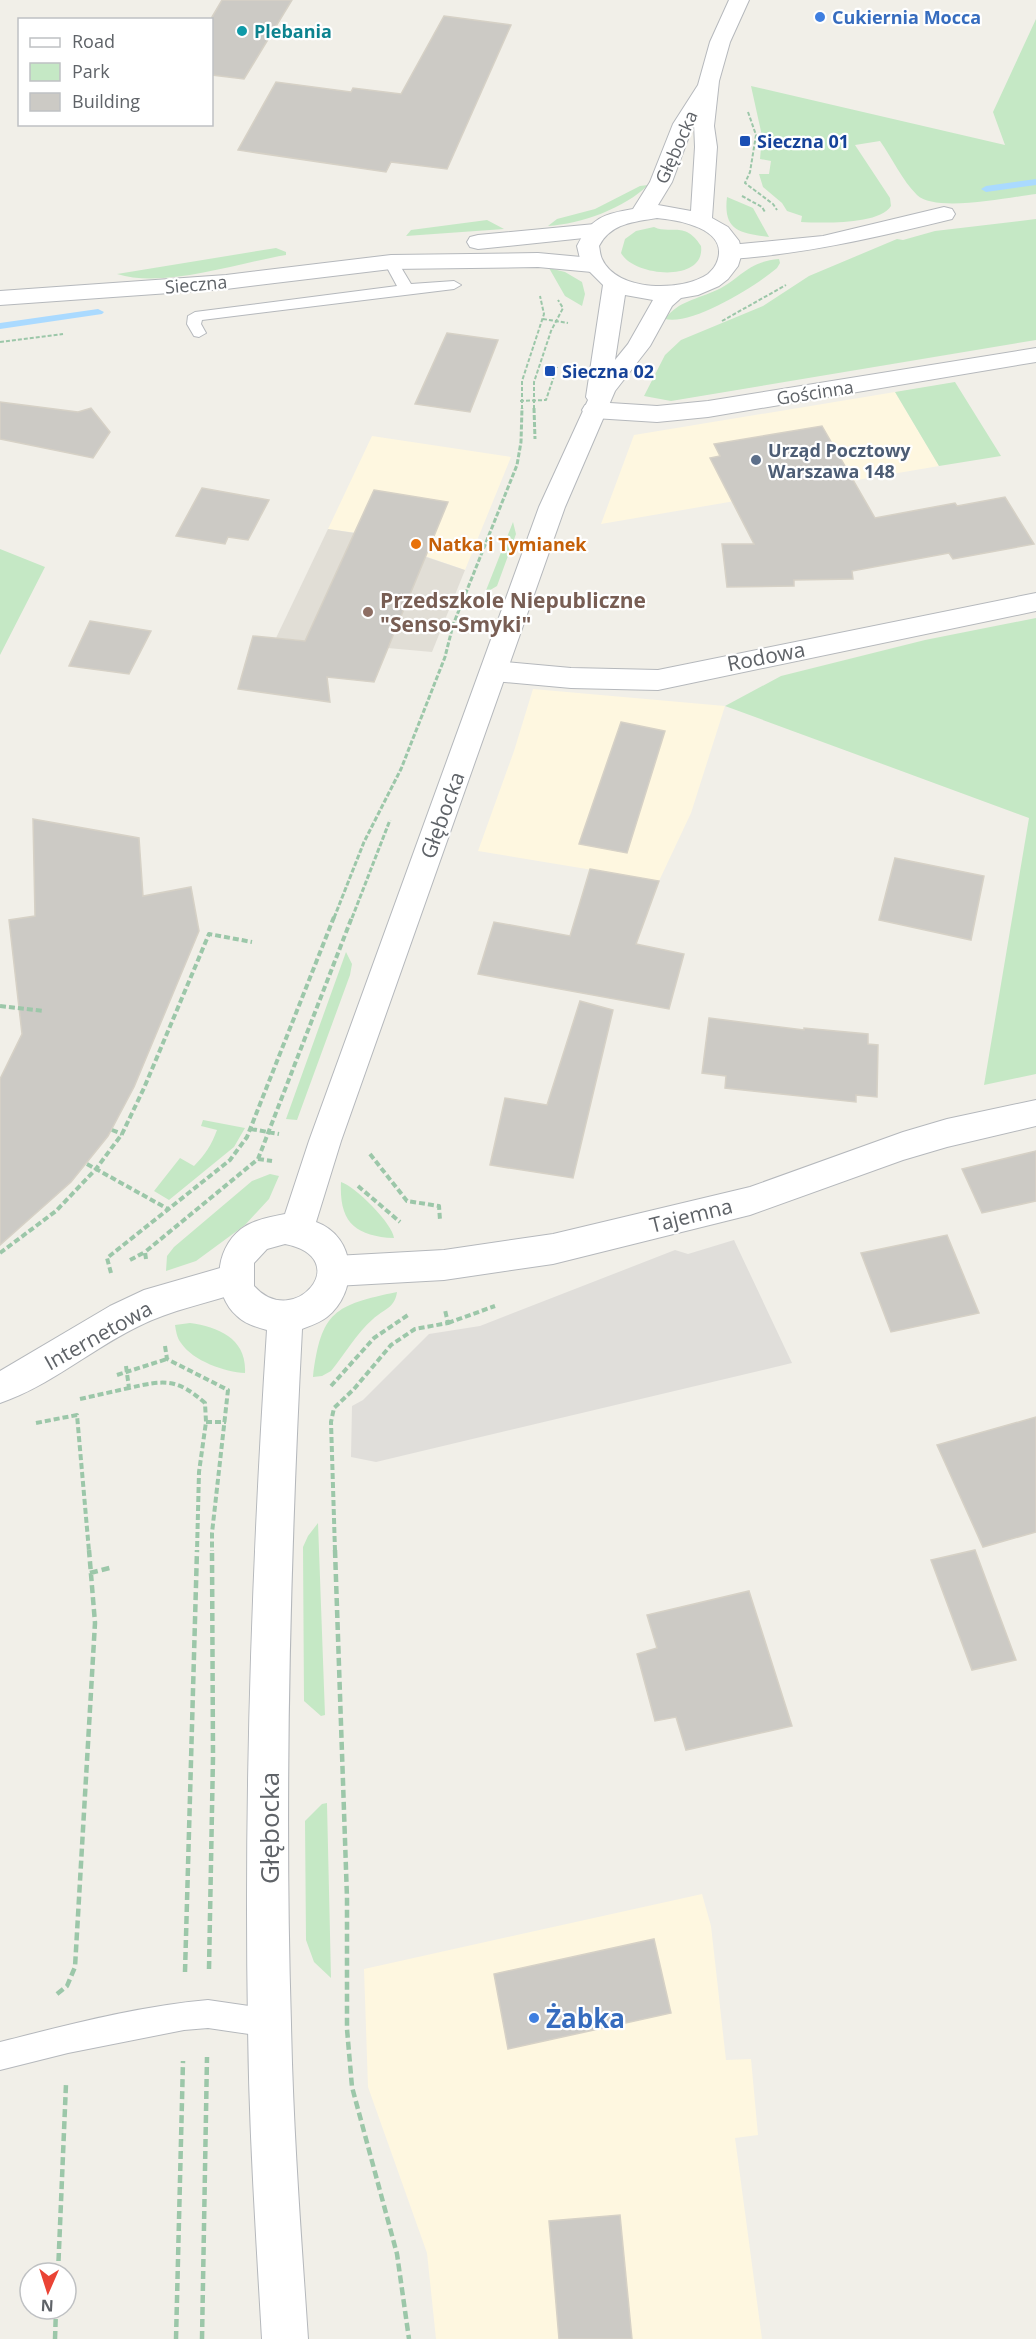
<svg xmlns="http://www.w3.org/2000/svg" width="1036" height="2339" font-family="'Open Sans',sans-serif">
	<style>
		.commercial { fill: #fef7e0 }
		.industrial { fill: #e0deda }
		.education { fill: #e1ded6 }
		.green { fill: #c5e8c5 }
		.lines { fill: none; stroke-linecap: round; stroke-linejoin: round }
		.stream { fill: #aadaff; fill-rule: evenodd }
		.building { fill: #cccac5; stroke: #d6d1c6; stroke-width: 1.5 }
		.service-casing { stroke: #b5b8bc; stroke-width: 2 }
		.minor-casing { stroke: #b5b8bc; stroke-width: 2 }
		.tertiary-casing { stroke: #b5b8bc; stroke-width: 2 }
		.path-far3 { stroke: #9cc7a9; stroke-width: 2; stroke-dasharray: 4 2; stroke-linecap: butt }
		.path-far2 { stroke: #9cc7a9; stroke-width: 3; stroke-dasharray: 5 2; stroke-linecap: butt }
		.path-far1 { stroke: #9cc7a9; stroke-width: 4; stroke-dasharray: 6 3; stroke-linecap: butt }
		.path { stroke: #9cc7a9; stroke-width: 4.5; stroke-dasharray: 8 4; stroke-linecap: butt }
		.service { fill: #fff; fill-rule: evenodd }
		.minor { fill: #fff; fill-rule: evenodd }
		.tertiary { fill: #fff; fill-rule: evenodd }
		.shop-dot { fill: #3f7fe0; stroke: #fff; stroke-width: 2 }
		.culture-dot { fill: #0f9aa8; stroke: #fff; stroke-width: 2 }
		.transit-dot { fill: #1a4fb4; stroke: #fff; stroke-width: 2 }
		.service-dot { fill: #5c6f8a; stroke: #fff; stroke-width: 2 }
		.food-dot { fill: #e8710a; stroke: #fff; stroke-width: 2 }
		.education-dot { fill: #8d6e63; stroke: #fff; stroke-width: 2 }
		.labels { text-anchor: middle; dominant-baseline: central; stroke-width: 4.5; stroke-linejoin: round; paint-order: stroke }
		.far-shop-label { font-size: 18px; font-weight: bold; fill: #366cbe; stroke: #fff; text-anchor: start }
		.far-culture-label { font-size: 18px; font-weight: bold; fill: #0d838f; stroke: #fff; text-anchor: start }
		.far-transit-label { font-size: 18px; font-weight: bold; fill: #164399; stroke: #fff; text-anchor: start }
		.far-street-label { font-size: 18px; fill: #5f6368; stroke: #fff }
		.far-service-label { font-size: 18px; font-weight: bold; fill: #4e5e75; stroke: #fff; text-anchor: start }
		.far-food-label { font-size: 18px; font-weight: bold; fill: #c56008; stroke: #fff; text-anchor: start }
		.education-label { font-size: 21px; font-weight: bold; fill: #785e54; stroke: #fff; text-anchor: start }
		.street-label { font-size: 21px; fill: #5f6368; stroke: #fff }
		.near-street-label { font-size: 26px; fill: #5f6368; stroke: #fff }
		.near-shop-label { font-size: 26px; font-weight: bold; fill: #366cbe; stroke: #fff; text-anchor: start }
	</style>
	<rect width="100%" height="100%" fill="#f1efe8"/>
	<!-- commercial -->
	<path class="commercial" d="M 895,392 L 939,466 L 601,524 L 634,435 Z
		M 372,436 L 511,457 L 465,570 L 425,556 L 430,543 L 328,529 Z
		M 533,689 L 725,706 L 691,813 L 659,881 L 478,851 L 514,751 Z
		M 702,1894 L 711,1926 L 726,2060 L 751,2059 L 758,2135 L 735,2138 L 762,2339 L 436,2339 L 427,2253 L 368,2087 L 364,1969 Z"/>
	<!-- industrial -->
	<path class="industrial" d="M 734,1240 L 792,1363 L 376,1462 L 351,1457 L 352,1406 L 363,1400 L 429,1334 L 480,1326 L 675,1250 L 688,1254 Z"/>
	<!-- education -->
	<path class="education" d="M 328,529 L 355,533 L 465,570 L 432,652 L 276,638 Z"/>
	<!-- green -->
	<path class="green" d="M 1036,19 L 1036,194 C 1010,197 936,213 917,195 C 902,180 892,158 880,141 L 855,145 L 890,198 L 891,206 C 879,225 822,223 801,222 L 802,216 L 787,211 L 782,203 L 763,187 L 759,174 L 769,174 L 771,161 L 760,159 L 762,136 L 751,86 L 1005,145 L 993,112 Z
		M 648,185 C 625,208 581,224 548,226 L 557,219 L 595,209 L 640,186 Z
		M 727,197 L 753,208 L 769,237 C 739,233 723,230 727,197 Z
		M 1036,219 L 1036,340 L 671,401 L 644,396 L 665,355 L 681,340 L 763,306 L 809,276 L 897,239 L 903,240 L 935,231 Z
		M 487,220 L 504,229 L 406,236 L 411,230 Z
		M 654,227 C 670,235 685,220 701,246 C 706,283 634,277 621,253 L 625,239 L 636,231 Z
		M 276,248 L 286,252 L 286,255 C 237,263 164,289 117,274 Z
		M 779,259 L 780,263 L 777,268 C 756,286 692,326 665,319 C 678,301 698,299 717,290 C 742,278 746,262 779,259 Z
		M 549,268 L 565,272 L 582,282 L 585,294 L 582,306 L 565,296 Z
		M 955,382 L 1001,456 L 939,466 L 895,392 Z
		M 513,522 L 516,534 L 497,586 L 485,593 Z
		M 0,549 L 45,567 L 0,655 Z
		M 1036,618 L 1036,1074 L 984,1085 L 1029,818 L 725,706 L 781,676 L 925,640 Z
		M 346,952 L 352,964 L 350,975 L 297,1120 L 286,1119 Z
		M 203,1120 L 245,1128 L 234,1147 L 169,1200 L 154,1191 L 180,1158 L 194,1166 C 205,1155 212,1144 217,1130 L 201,1126 Z
		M 270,1174 L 279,1176 L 269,1199 L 245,1225 L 196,1261 L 166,1271 L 167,1256 L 174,1247 L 252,1181 Z
		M 341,1182 C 355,1186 393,1224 394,1238 C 355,1236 339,1222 341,1182 Z
		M 397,1292 C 395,1308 384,1309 373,1319 C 356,1334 345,1354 331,1371 L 322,1376 L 313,1377 C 321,1311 335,1305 397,1292 Z
		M 190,1323 C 219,1327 247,1339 245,1373 C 225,1372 193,1361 181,1343 C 177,1338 176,1331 175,1325 Z
		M 318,1523 L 325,1715 L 321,1716 L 304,1701 L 303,1547 L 308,1536 Z
		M 327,1803 L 327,1804 L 331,1978 L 314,1962 L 306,1940 L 305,1821 L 322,1804 Z"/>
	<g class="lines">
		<!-- stream -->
		<path class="stream" d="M 1036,179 L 1036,185 L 986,192 L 981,189 L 986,186 Z
			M 98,309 L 104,312 L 102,314 L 0,329 L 0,323 Z"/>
	</g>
	<!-- building -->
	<path class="building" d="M 222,0 L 292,0 L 244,79 L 212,75 L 212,17 Z
		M 444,16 L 511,25 L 447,169 L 391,162 L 386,172 L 238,150 L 276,82 L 351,92 L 353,88 L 401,94 Z
		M 447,333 L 498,340 L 470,412 L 415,404 Z
		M 0,402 L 78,412 L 91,408 L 110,432 L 93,458 L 0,439 Z
		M 822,426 L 875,518 L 955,503 L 957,506 L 1005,497 L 1034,544 L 953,559 L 949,553 L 852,571 L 853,579 L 794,580 L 794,586 L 727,587 L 722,544 L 754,544 L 710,458 L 720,456 L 714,444 Z
		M 202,488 L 269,500 L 248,540 L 228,537 L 225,544 L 176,536 Z
		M 374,490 L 448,502 L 374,682 L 327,677 L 330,702 L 238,689 L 253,636 L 305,641 Z
		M 90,621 L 151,631 L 129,674 L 69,666 Z
		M 621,722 L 665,731 L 627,853 L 579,844 Z
		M 33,819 L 139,838 L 143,896 L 191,887 L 199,931 L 134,1087 L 108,1136 L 71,1182 L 0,1245 L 0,1079 L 22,1034 L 9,920 L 35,916 Z
		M 895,858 L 984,876 L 971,940 L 879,920 Z
		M 590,869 L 659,881 L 636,944 L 684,954 L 669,1009 L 478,974 L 494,922 L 570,936 Z
		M 580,1001 L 613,1010 L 573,1178 L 490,1165 L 505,1098 L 547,1105 Z
		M 709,1018 L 804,1030 L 804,1028 L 868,1034 L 868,1044 L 878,1045 L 877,1097 L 856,1095 L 856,1102 L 725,1088 L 726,1076 L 702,1073 Z
		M 1036,1151 L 1036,1201 L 982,1213 L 962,1169 Z
		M 947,1235 L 979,1313 L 891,1332 L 861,1253 Z
		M 1036,1417 L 1036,1532 L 983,1547 L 937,1445 Z
		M 975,1550 L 1016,1660 L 972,1670 L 931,1560 Z
		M 749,1591 L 792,1726 L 686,1750 L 676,1717 L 655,1721 L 637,1654 L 657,1648 L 647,1615 Z
		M 654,1939 L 671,2013 L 508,2049 L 494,1974 Z
		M 620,2215 L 632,2339 L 559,2339 L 549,2221 Z"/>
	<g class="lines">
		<!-- service casing -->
		<g class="service-casing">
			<path id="service" d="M 391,258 L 396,259 L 411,284 L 454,281 L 461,285 L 454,289 L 202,320 L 201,324 L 206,333 L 199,337 L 194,336 L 187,324 L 188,316 L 195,312 L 397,286 L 384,262 Z
				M 208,2000 L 269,2009 L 279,2013 L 283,2023 L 279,2033 L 269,2037 L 208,2028 L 184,2030 L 68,2053 L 0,2070 L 0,2042 C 68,2025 138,2006 208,2000 Z"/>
		</g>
		<!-- minor casing -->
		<g class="minor-casing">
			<path id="minor" d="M 944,207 L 952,209 L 955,214 L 952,219 C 878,237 806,254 730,259 L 722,257 L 719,252 L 722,247 L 730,245 L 823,236 Z
				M 595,224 L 603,226 L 606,231 L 603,236 L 478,249 L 470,247 L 467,242 L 470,237 L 478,235 Z
				M 538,253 L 592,258 L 600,260 L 603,265 L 600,270 L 592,272 L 538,267 L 391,269 L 226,289 L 0,305 L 0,291 L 226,275 L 391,255 Z
				M 1036,348 L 1036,362 L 708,417 L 657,422 L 594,418 L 585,415 L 582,410 L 585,405 L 594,402 L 657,406 L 708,401 Z
				M 1036,593 L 1036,611 L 658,690 L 571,688 L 494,681 L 484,678 L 480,671 L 484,664 L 494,661 L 571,668 L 658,670 Z
				M 1036,1100 L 1036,1126 L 947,1147 L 903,1160 L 750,1215 L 553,1264 L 444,1280 L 335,1286 L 323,1282 L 318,1271 L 323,1260 L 335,1256 L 444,1250 L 553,1234 L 750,1187 L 903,1132 L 947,1119 Z
				M 234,1264 L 246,1268 L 251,1279 L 246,1290 C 210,1303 172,1309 137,1327 C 90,1350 50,1386 0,1403 L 0,1371 L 110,1306 L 144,1290 Z"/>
		</g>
		<!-- tertiary casing -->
		<g class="tertiary-casing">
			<path id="tertiary" d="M 729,0 L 749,0 L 730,42 L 719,81 L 714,126 L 717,147 L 712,218 L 728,227 L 739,241 L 742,253 L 738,266 L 728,279 L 719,286 L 698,295 L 681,298 L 672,306 L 650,346 L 615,391 L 565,507 L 341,1141 L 316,1222 C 357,1237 359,1291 327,1317 C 321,1322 310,1326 302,1329 C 290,1560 284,1793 291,2024 C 293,2130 301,2234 308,2339 L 262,2339 C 256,2234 249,2130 248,2025 C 244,1793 252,1561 267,1330 C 257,1327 245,1324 237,1316 C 212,1294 214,1250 241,1229 C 253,1220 270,1217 285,1214 L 309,1141 L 539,507 L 588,400 L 586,397 L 603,285 L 581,263 L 577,246 C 591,218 603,214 633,209 L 650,182 L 673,124 L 698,85 L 710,42 ZM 694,123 L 695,147 L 691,211 L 658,205 L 672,182 ZM 657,218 C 678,220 727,228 718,259 C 716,266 713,269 708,274 C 682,292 617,292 602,259 C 600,255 600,250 599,246 C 611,223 634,222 657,218 ZM 625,295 L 653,300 L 628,344 L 615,360 ZM 285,1244 C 356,1258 294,1331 254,1286 L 254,1263 L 267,1249 Z"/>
		</g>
		<!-- path-far3 -->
		<path class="path-far3" d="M 748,112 L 756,135 L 750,172 L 745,183 L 773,204 L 777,210
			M 742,196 L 762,207 L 765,212
			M 543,319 L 568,323
			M 722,321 L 786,285
			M 0,342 L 63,334
			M 520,401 L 546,400 L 557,367
			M 522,409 L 522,381 L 544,314 L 540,296
			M 534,409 L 534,382 L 551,331 L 563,308 L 558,300"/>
		<!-- path-far2 -->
		<path class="path-far2" d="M 534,408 L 535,439
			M 334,918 L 364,842 L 401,769 L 445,657 L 453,625 L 517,465 L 521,442 L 522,408
			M 352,918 L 390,820"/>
		<!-- path-far1 -->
		<path class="path-far1" d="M 0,1006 L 44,1011
			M 251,1129 L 279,1134
			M 112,1130 L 122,1134
			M 370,1154 L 407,1201 L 439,1206 L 440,1220
			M 258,1159 L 272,1161
			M 87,1164 L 168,1209
			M 358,1186 L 400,1222
			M 0,1253 L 56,1211 L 96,1169 L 122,1134 L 144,1088 L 209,934 L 252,942
			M 146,1259 L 145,1252 L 258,1159 L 352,917
			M 130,1260 L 145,1252
			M 111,1273 L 107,1258 L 230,1160 L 247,1137 L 334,917
			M 448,1323 L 495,1306
			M 165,1346 L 167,1359 L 228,1390 L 212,1533 L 212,1551
			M 126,1366 L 129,1388 C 164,1380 177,1378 205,1403 L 206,1422 L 199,1472 L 197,1551
			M 117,1375 L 167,1359
			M 331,1386 L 374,1338 L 408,1315
			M 80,1399 L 129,1388
			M 206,1422 L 226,1422
			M 36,1423 L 77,1415 L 89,1551
			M 335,1551 L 331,1422 L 334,1408 L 354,1389 L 391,1345 L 415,1329 L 448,1323 L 445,1310"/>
		<!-- path -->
		<path class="path" d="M 335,1550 L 347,1898 L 347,2029 L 352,2087 L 397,2254 L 409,2339
			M 90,1573 L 113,1567
			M 209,1969 L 213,1757 L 212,1550
			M 185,1972 L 197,1550
			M 57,1994 L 67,1986 L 75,1967 L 95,1623 L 89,1550
			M 58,2273 L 66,2084
			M 55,2339 L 56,2309
			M 176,2339 L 183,2061
			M 202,2339 L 207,2057"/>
		<!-- service -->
		<use href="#service" class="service"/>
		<!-- minor -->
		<use href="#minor" class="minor"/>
		<!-- tertiary -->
		<use href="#tertiary" class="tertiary"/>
	</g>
	<!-- markers -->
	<g class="shop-dot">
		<circle cx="820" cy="17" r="6"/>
		<circle cx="534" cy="2018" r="6"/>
	</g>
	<circle class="culture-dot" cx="242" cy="31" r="6"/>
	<g class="transit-dot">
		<rect x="739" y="135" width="12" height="12" rx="3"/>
		<rect x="544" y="365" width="12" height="12" rx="3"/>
	</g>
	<circle class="service-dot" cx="756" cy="460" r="6"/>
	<circle class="food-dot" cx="416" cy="544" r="6"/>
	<circle class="education-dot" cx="368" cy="612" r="6"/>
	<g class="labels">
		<!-- far-shop labels -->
		<g class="far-shop-label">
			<text x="832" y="17">Cukiernia Mocca</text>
		</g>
		<!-- far-culture labels -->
		<g class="far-culture-label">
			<text x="254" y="31">Plebania</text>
		</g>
		<!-- far-transit labels -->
		<g class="far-transit-label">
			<text x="757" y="141">Sieczna 01</text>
			<text x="562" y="371">Sieczna 02</text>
		</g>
		<!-- far-street labels -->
		<g class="far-street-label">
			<text transform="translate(676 147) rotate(-66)">Głębocka</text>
			<text transform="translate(196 284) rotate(-5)">Sieczna</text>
			<text transform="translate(815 392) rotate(-9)">Gościnna</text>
		</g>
		<!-- far-service labels -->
		<g class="far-service-label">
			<text x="768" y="450">Urząd Pocztowy<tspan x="768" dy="21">Warszawa 148</tspan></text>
		</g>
		<!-- far-food labels -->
		<g class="far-food-label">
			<text x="428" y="544">Natka i Tymianek</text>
		</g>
		<!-- education labels -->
		<g class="education-label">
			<text x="380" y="600">Przedszkole Niepubliczne<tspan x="380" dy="24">"Senso-Smyki"</tspan></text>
		</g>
		<!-- street labels -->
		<g class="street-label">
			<text transform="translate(766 656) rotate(-11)">Rodowa</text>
			<text transform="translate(442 815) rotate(-70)">Głębocka</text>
			<text transform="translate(691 1215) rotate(-14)">Tajemna</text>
			<text transform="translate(98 1335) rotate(-29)">Internetowa</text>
		</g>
		<!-- near-street labels -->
		<g class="near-street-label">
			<text transform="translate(269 1828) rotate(-90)">Głębocka</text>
		</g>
		<!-- near-shop labels -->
		<g class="near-shop-label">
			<text x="546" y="2018">Żabka</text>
		</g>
	</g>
	<!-- legend -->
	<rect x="18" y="18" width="195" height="108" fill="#ffffff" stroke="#bfc1c3" stroke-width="1.5"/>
	<rect x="30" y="38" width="30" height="9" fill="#ffffff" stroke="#bfc1c3" stroke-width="1.5"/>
	<text x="72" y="48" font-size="18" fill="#5f6368">Road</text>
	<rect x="30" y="63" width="30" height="18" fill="#c5e8c5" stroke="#bfc1c3" stroke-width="1.5"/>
	<text x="72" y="78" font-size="18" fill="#5f6368">Park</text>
	<rect x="30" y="93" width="30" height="18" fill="#cccac5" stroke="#bfc1c3" stroke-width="1.5"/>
	<text x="72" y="108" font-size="18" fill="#5f6368">Building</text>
	<!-- north arrow -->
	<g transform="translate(48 2291) rotate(183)"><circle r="28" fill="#ffffff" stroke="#bfc1c3" stroke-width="1.5"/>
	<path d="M0-4.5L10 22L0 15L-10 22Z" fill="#ea4335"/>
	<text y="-9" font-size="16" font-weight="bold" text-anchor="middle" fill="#5f6368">N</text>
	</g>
</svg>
